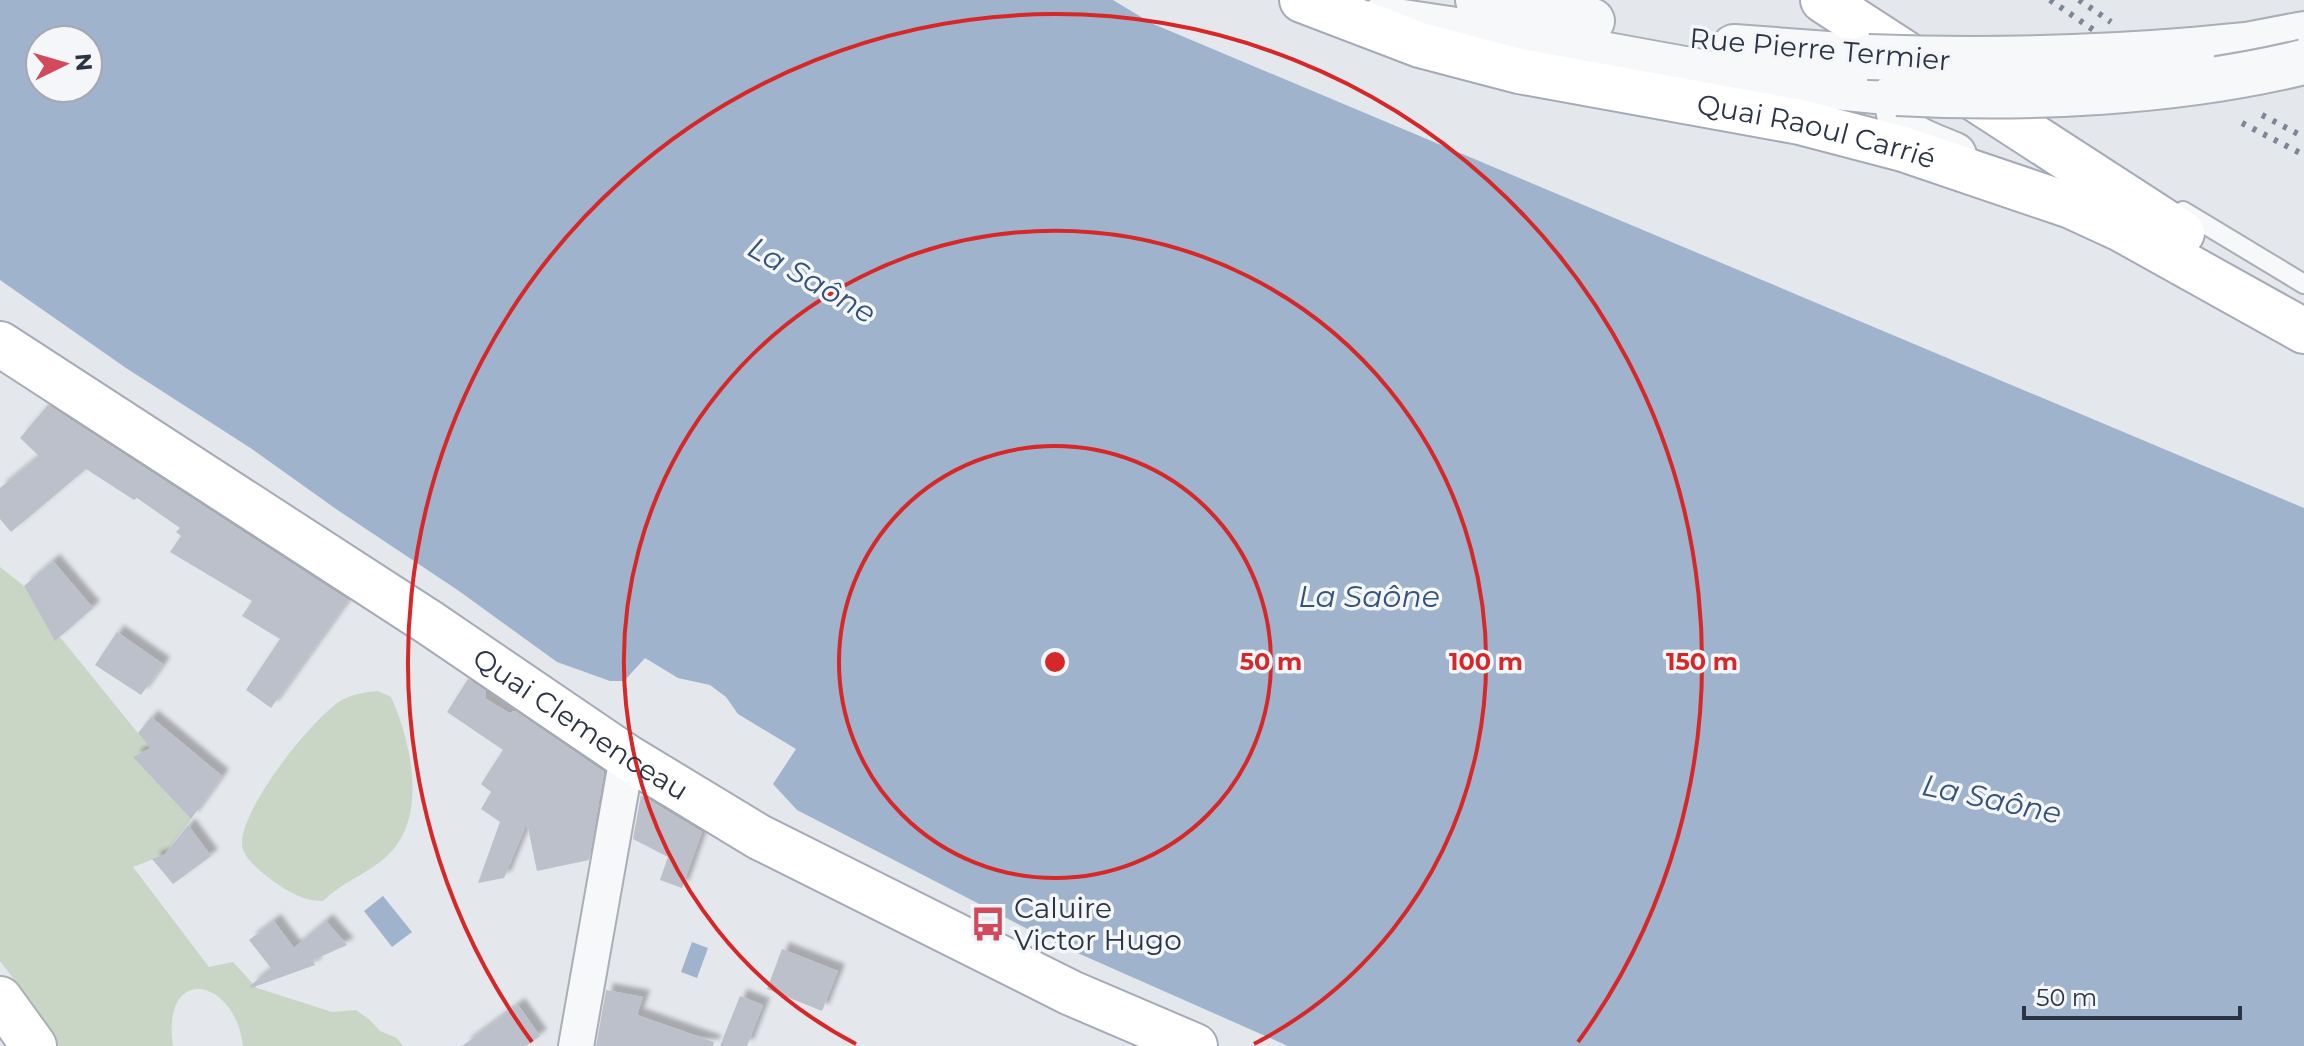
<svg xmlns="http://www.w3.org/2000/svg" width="2304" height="1046" font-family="Montserrat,sans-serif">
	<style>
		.green { fill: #c9d6c5 }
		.water { fill: #9fb4cc; fill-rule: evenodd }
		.building { fill: #bbc0ca; filter: url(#shadow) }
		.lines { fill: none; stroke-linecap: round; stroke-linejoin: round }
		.service-casing { stroke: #a9aeb7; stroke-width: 22 }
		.minor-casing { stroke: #a9aeb7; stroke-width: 38 }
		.tertiary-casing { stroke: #a9aeb7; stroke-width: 48 }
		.secondary-casing { stroke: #a9aeb7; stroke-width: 48 }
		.primary-casing { stroke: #a3abb8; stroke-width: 48 }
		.service { stroke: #f7f8fa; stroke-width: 18 }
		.minor { stroke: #f7f8fa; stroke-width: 34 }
		.tertiary { stroke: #f7f8fa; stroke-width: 44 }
		.secondary { stroke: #fff; stroke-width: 44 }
		.primary { stroke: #fff; stroke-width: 44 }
		.rail { stroke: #7d8696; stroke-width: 6; stroke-dasharray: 4 8; stroke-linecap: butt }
		.tertiary-bridge-casing { stroke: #a9aeb7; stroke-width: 48; stroke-linecap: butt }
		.tertiary-bridge { stroke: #f7f8fa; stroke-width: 44 }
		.ring { fill: none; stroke: #d62828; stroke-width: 4 }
		.labels { text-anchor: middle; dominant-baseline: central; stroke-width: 7; stroke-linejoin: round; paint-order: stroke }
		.street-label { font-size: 28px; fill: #2b3445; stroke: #f4f6f9 }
		.poi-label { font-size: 28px; fill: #2b3445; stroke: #f4f6f9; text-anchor: start }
		.water-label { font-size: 30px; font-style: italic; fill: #34527a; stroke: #f4f6f9 }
		.centre { fill: #d62828; stroke: #f4f6f9; stroke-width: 4 }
		.ring-label { font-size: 24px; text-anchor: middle; font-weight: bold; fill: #d62828; stroke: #f4f6f9; stroke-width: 7; stroke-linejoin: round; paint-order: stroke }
	</style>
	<defs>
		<filter id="shadow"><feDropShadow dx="7" dy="-7" stdDeviation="2" flood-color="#0004"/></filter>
	</defs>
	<rect width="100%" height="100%" fill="#e4e7ec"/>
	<!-- green -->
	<path class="green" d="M 0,567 L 24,586 L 55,640 L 60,637 L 150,748 L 134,757 L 191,819 L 164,855 L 133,867 L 209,967 L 233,962 L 257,988 L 332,1012 L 356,1010 L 370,1020 L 380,1031 L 397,1038 L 403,1046 L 243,1046 C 235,977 161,963 173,1046 L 59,1046 L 38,1011 L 0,961 Z
		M 378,691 L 391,697 C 411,741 428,816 389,854 C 370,873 342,882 323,901 C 305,902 287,891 273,881 C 263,873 242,858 242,844 C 241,808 312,718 342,700 C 353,694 366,692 378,691 Z"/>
	<!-- water -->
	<path class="water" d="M 0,0 L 1113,0 L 1151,23 L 2304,508 L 2304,1046 L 1288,1046 L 1055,943 L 797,810 L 773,784 L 796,749 L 738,714 L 726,697 L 710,685 L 678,678 L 645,658 L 624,681 L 610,681 L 557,662 L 459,591 L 336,509 L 252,449 L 126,368 L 0,280 ZM 88,40 L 88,88 L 40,88 L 40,40 Z
		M 383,896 L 412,932 L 392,947 L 364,911 Z
		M 692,942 L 708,948 L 697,978 L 681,972 Z"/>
	<!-- building -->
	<path class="building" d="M 48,405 L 348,600 L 271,708 L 246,690 L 280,639 L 242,616 L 252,601 L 170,552 L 181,536 L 176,532 L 180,528 L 137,498 L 134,500 L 86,469 L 11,532 L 0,519 L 0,488 L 39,456 L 20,438 Z
		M 53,561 L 93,608 L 55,641 L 24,586 Z
		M 117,632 L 163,664 L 141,695 L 95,665 Z
		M 468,679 L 486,691 L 486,699 L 509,713 L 515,711 L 604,772 L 589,860 L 537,871 L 527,823 L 504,878 L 478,883 L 500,822 L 481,809 L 491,792 L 481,784 L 503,750 L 447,712 Z
		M 151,717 L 222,776 L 191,819 L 133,757 L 150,748 L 138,733 Z
		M 641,795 L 702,832 L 682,888 L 660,880 L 668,857 L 633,839 Z
		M 188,825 L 211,856 L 173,884 L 152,859 L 164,855 Z
		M 274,921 L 294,948 L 326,921 L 347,945 L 313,960 L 315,965 L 251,988 L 250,986 L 271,968 L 249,940 Z
		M 782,949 L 838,971 L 822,1011 L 767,989 Z
		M 606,990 L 643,997 L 637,1015 L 714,1042 L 713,1046 L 596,1046 Z
		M 740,996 L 763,1005 L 747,1046 L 720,1046 Z
		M 518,1005 L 540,1036 L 526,1046 L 462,1046 Z"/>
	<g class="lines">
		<!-- service casing -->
		<g class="service-casing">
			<path id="service" d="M 2183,211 L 2304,284"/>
		</g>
		<!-- minor casing -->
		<g class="minor-casing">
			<path id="minor" d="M 576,1046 L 627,757"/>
		</g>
		<!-- tertiary casing -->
		<g class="tertiary-casing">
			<path id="tertiary" d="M 1478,0 L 1592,21
				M 1382,19 L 1530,41 L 1723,76 L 1897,93 C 1897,140 1916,138 1954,155
				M 1734,47 L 1868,57
				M 2193,50 L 2246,45 L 2304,34"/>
		</g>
		<!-- secondary casing -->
		<g class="secondary-casing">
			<path id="secondary" d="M 0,999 L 34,1046"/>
		</g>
		<!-- primary casing -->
		<g class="primary-casing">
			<g id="primary">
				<path id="s1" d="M 1302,0 L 1420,45 L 1519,71 L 1800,122 L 1903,149 L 2071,206 L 2121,229 L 2304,331"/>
				<path d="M 1823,0 L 2182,233"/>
				<path id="s2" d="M 0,344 L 430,623 L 627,757 L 759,837 L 1071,993 L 1195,1046"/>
			</g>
		</g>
		<!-- service -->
		<use href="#service" class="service"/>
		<!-- minor -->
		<use href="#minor" class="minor"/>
		<!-- tertiary -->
		<use href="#tertiary" class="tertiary"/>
		<!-- secondary -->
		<use href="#secondary" class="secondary"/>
		<!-- primary -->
		<use href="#primary" class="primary"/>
		<!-- rail -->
		<path class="rail" d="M 2050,0 L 2098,33
			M 2079,0 L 2111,22
			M 2262,115 L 2304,137
			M 2242,123 L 2304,155"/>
		<!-- tertiary-bridge casing -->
		<g class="tertiary-bridge-casing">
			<path id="tertiary-bridge" d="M 1868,57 C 1977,61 2084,59 2193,50
				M 1897,93 C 2028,100 2176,93 2304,62"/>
		</g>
		<!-- tertiary-bridge -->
		<use href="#tertiary-bridge" class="tertiary-bridge"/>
	</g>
	<!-- distance rings -->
	<g class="ring">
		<circle cx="1055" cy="662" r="216"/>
		<path d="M856 1044A431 431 0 1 1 1254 1044"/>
		<path d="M532 1042A647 647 0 1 1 1578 1042"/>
	</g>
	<!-- icons -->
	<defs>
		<g id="bus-bare" transform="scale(2.76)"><path d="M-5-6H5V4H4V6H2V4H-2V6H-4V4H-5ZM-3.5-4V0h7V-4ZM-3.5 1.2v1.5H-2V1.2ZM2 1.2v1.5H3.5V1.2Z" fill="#d1495b" stroke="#f4f6f9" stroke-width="2.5" paint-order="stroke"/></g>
	</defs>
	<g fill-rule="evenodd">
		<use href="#bus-bare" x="988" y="924"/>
	</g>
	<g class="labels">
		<!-- street labels -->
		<g class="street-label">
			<text transform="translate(1820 49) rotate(5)">Rue Pierre Termier</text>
			<text stroke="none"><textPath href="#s1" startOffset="532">Quai Raoul Carrié</textPath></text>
			<text stroke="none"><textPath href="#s2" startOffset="694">Quai Clemenceau</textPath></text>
		</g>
		<!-- poi labels -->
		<g class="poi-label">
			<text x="1014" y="908">Caluire<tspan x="1014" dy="32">Victor Hugo</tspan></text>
		</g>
		<!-- water labels -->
		<g class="water-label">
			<text transform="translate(812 280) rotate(30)">La Saône</text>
			<text x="1369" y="596">La Saône</text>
			<text transform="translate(1992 799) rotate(12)">La Saône</text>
		</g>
	</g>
	<circle cx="1055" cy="662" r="12" class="centre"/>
	<g class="ring-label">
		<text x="1271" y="670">50 m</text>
		<text x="1486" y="670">100 m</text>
		<text x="1702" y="670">150 m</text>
	</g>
	<!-- north arrow -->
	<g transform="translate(64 64) rotate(85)"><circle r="38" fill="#f4f6f9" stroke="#a4a8b1" stroke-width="2"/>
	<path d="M0-6L14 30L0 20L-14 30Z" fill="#d1495b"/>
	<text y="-12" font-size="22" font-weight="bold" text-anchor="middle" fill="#2b3445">N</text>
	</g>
	<!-- scale -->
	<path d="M2024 1006v12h216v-12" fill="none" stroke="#2b3445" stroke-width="4"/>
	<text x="2036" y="1006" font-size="24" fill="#2b3445" stroke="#f4f6f9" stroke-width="6" paint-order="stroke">50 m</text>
</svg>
